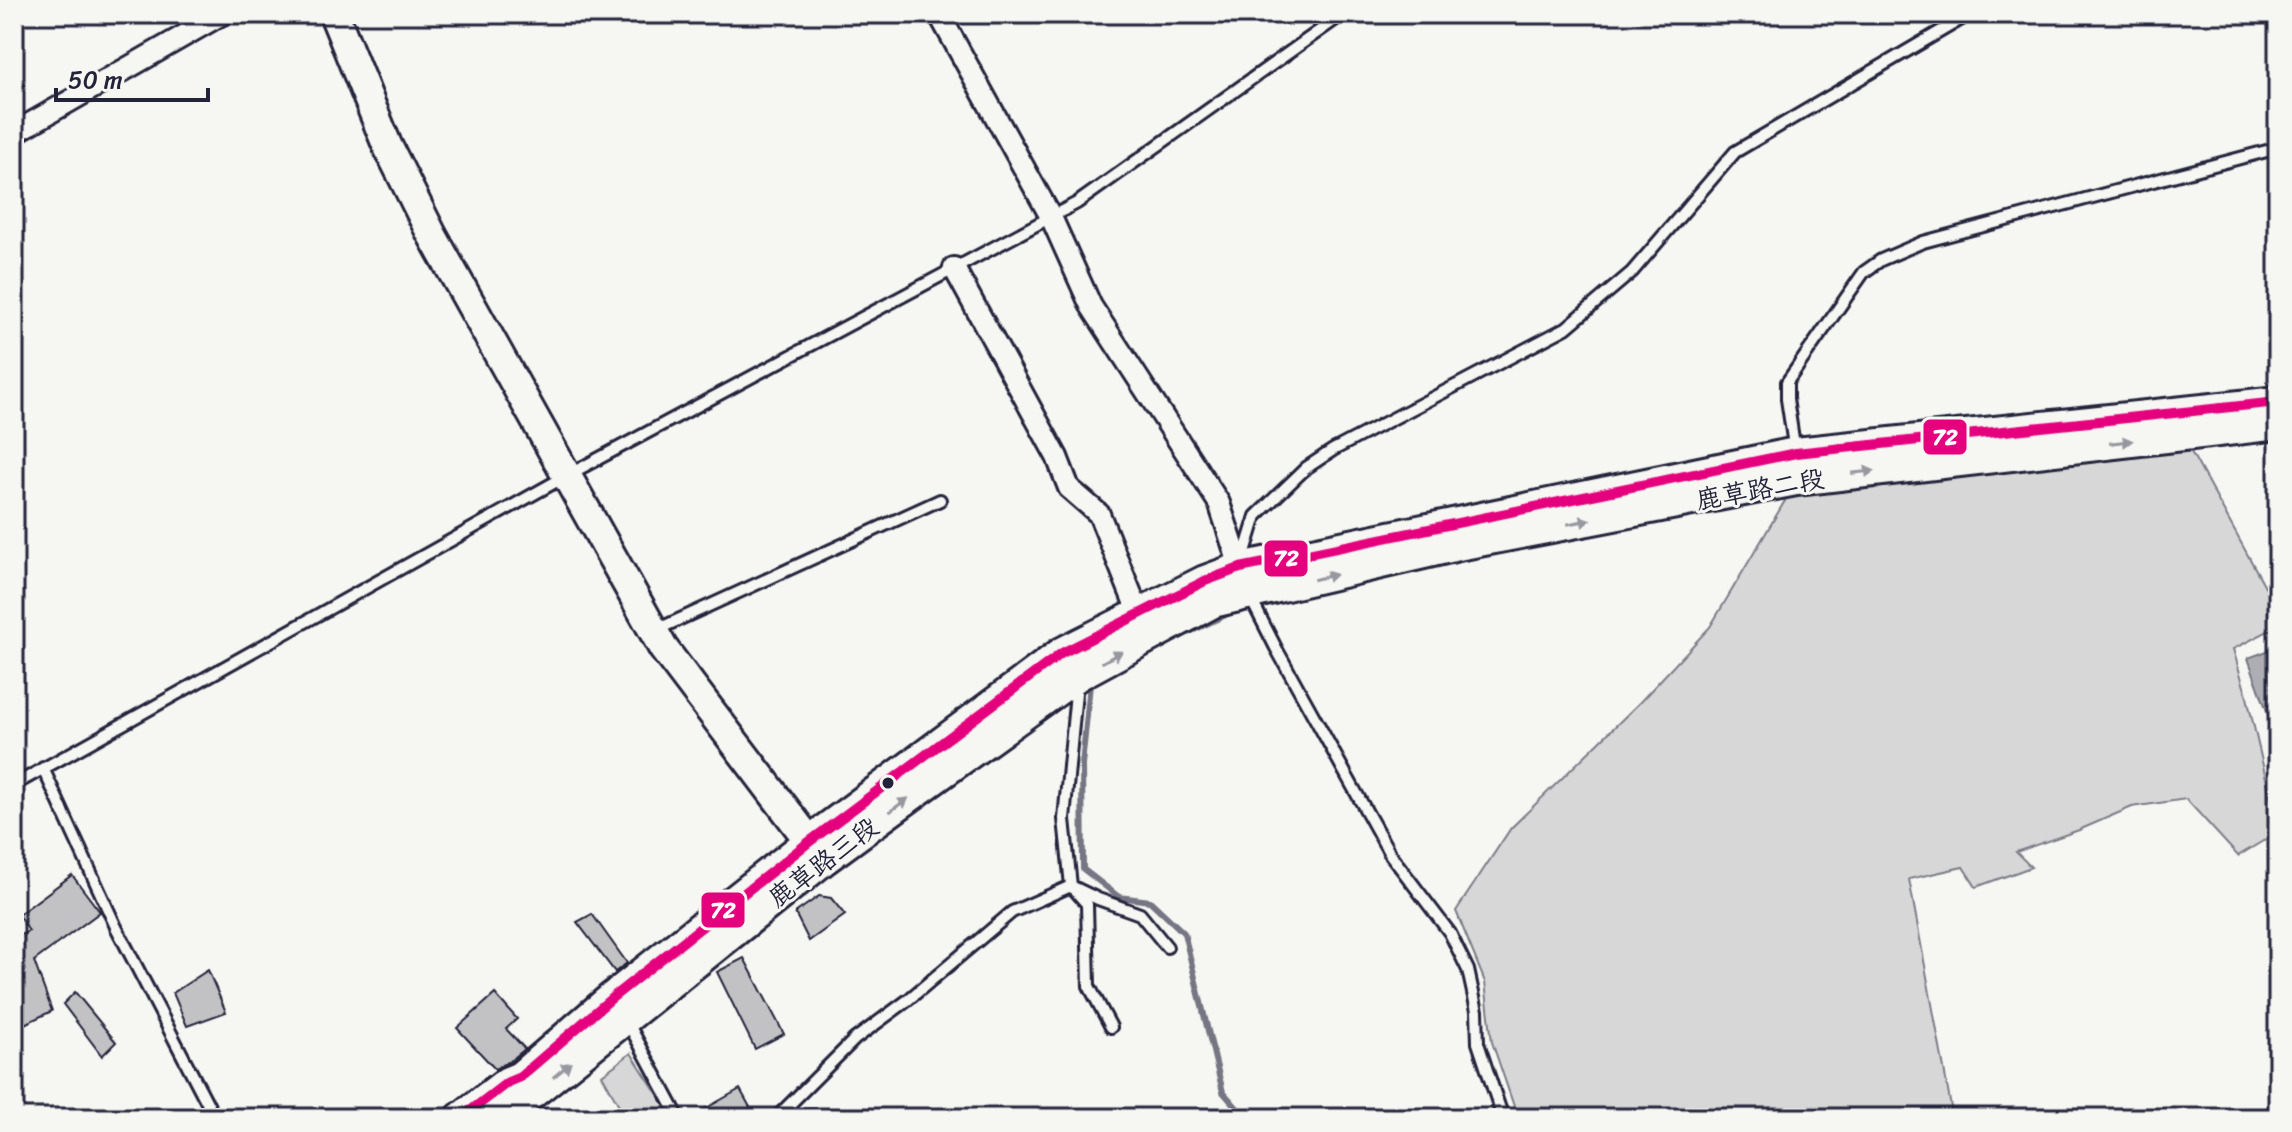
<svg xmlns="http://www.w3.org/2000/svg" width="2292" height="1132" font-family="Sriracha,'LXGW WenKai TC',sans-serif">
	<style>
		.green { fill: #d7d7d7; stroke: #7c7c89; stroke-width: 2 }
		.water { fill: #adadb3; stroke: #757583; stroke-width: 2 }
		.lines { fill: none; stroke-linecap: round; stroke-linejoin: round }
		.stream { stroke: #757583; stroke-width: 6 }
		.building { fill: #c2c2c4; stroke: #22223b; stroke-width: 2 }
		.lane-casing { stroke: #22223b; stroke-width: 16 }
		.street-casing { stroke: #22223b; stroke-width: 26 }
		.secondary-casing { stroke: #22223b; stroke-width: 34 }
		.primary-casing { stroke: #22223b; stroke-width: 36 }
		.lane { stroke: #f6f6f2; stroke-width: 10 }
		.street { stroke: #f6f6f2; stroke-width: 20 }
		.secondary { stroke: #f6f6f2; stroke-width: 28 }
		.primary { stroke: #f6f6f2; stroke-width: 30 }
		.bus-1-casing { stroke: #f6f6f2; stroke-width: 16 }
		.bus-1 { stroke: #e5007d; stroke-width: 10 }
		.oneway { fill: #9797a0 }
		.bus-dot { fill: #22223b; stroke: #f6f6f2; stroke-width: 3 }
		.labels { text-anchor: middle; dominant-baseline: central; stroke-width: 6; stroke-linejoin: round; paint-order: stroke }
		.street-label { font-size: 26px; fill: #22223b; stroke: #f6f6f2 }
		.line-badge { stroke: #f6f6f2; stroke-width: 3 }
		.badge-label { font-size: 22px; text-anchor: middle; font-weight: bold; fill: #fff }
	</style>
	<rect width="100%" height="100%" fill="#f6f6f2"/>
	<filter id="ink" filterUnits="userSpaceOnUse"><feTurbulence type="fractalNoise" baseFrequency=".0125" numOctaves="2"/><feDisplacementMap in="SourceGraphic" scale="16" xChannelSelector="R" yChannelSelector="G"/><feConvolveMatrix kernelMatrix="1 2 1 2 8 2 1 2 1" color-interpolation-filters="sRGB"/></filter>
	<g filter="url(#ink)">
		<!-- green -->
		<path class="green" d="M 2189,448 L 2278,610 L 2278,626 L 2233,649 L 2247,697 L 2275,817 L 2278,817 L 2278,832 L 2238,856 L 2186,799 L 2132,807 L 2079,830 L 2016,852 L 2031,867 L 1976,887 L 1963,867 L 1909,879 L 1953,1118 L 1518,1118 L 1492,1042 L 1485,982 L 1456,911 L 1511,828 L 1640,702 L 1710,627 L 1789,494 Z
			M 631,1053 L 673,1118 L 626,1118 L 602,1075 Z"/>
		<!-- water -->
		<path class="water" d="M 2278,647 L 2278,742 L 2248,658 Z"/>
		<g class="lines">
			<!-- stream -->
			<path class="stream" d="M 1177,638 L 1232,612
				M 1097,680 L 1090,684 L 1082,765 L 1083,869 L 1119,897 L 1150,901 L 1184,933 L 1223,1092 L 1244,1116 L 1351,1111 L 1388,1118"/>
		</g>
		<!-- building -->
		<path class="building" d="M 72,875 L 100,912 L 34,961 L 52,1011 L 18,1027 L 14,1011 L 14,938 L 29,931 L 18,915 Z
			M 819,896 L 831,898 L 845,915 L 809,941 L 795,913 Z
			M 592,914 L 627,963 L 615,972 L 577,922 Z
			M 744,958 L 784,1034 L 755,1049 L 717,972 Z
			M 208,970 L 226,1012 L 187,1026 L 173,993 Z
			M 75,992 L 116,1042 L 102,1056 L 63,1004 Z
			M 495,994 L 517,1019 L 506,1029 L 525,1049 L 510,1061 L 495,1069 L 457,1028 Z
			M 740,1089 L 751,1109 L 748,1112 L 751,1118 L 689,1118 Z"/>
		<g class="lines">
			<!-- lane casing -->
			<g class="lane-casing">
				<path id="lane" d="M 1795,452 L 1787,399 L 1787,382 L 1864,272 L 1881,260 L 1923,242 L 2278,148
					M 1242,562 L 1256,516 L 1306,468 L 1333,450 L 1566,328 L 1632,272 L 1735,152 L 1970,14
					M 1250,597 L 1276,648 L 1390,854 L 1450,933 L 1468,970 L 1477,1011 L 1478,1043 L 1503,1118
					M 654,631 L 940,500
					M 1077,682 L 1064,819 L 1071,886 L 1098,899 L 1140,914 L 1167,947
					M 43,768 L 116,927 L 215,1118
					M 14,785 L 566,476 L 1077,203 L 1343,14
					M 628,1023 L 679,1118
					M 776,1118 L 855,1039 L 908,1000 L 1012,912 L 1071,886 L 1087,904 L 1089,986 L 1111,1027"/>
			</g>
			<!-- street casing -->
			<g class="street-casing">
				<path id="street" d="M 939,14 L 1051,217 L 1091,306 L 1219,503 L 1244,579
					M 14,133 L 222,14
					M 954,268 L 1057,457 L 1069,488 L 1099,514 L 1139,614"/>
			</g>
			<!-- secondary casing -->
			<g class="secondary-casing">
				<path id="secondary" d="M 334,14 L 387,145 L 432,235 L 663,648 L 823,859"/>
			</g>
			<!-- primary casing -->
			<g class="primary-casing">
				<path id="primary" d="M 461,1118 L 508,1082 L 520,1077 L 613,997 L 809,842 L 1062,653 L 1205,581 L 1240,568 L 1796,453 L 2278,402
					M 501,1118 L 823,860 L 917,791 L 1078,675 L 1213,602 L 1463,544 L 1796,480 L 2278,424"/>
			</g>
			<!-- lane -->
			<use href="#lane" class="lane"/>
			<!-- street -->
			<use href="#street" class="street"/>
			<!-- secondary -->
			<use href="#secondary" class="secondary"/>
			<!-- primary -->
			<use href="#primary" class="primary"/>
			<!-- bus-1 casing -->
			<g class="bus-1-casing">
				<path id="bus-1" d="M 461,1118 L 508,1082 L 520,1077 L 613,997 L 809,842 L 1062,653 L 1205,581 L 1240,568 L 1796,453 L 2278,402"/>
			</g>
			<!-- bus-1 -->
			<use href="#bus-1" class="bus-1"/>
		</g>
		<!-- one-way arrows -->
		<defs><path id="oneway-solid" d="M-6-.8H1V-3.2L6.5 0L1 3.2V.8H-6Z" transform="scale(2)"/></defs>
		<g class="oneway">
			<use href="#oneway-solid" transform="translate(2121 442) rotate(-7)"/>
			<use href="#oneway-solid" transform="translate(1863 472) rotate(-7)"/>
			<use href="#oneway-solid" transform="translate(1579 522) rotate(-11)"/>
			<use href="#oneway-solid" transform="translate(1325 577) rotate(-13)"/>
			<use href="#oneway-solid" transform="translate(1112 657) rotate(-29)"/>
			<use href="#oneway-solid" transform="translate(899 805) rotate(-36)"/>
			<use href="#oneway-solid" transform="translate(562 1070) rotate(-40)"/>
		</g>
	</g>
	<!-- markers -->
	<circle class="bus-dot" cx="888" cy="783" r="7"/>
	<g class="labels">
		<!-- street labels -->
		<g class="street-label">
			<text transform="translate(1760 489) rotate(-10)">鹿草路二段</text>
			<text transform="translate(823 862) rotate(-37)">鹿草路三段</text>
		</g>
	</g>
	<g class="line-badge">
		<rect x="1922" y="418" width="46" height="38" rx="8" fill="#e5007d"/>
		<rect x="1263" y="539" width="46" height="39" rx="8" fill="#e5007d"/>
		<rect x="700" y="891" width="46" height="38" rx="8" fill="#e5007d"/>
	</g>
	<g class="badge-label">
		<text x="1945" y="445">72</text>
		<text x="1286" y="566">72</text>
		<text x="723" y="918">72</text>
	</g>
	<!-- margin -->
	<rect width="2292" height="1132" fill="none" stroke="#f6f6f2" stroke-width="48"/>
	<rect x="24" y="24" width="2244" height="1084" fill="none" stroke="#22223b" stroke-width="3" filter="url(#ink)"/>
	<!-- scale -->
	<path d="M56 88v12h152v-12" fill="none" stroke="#22223b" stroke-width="4"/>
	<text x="68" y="88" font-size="24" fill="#22223b" stroke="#f6f6f2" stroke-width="6" paint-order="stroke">50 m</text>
</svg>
